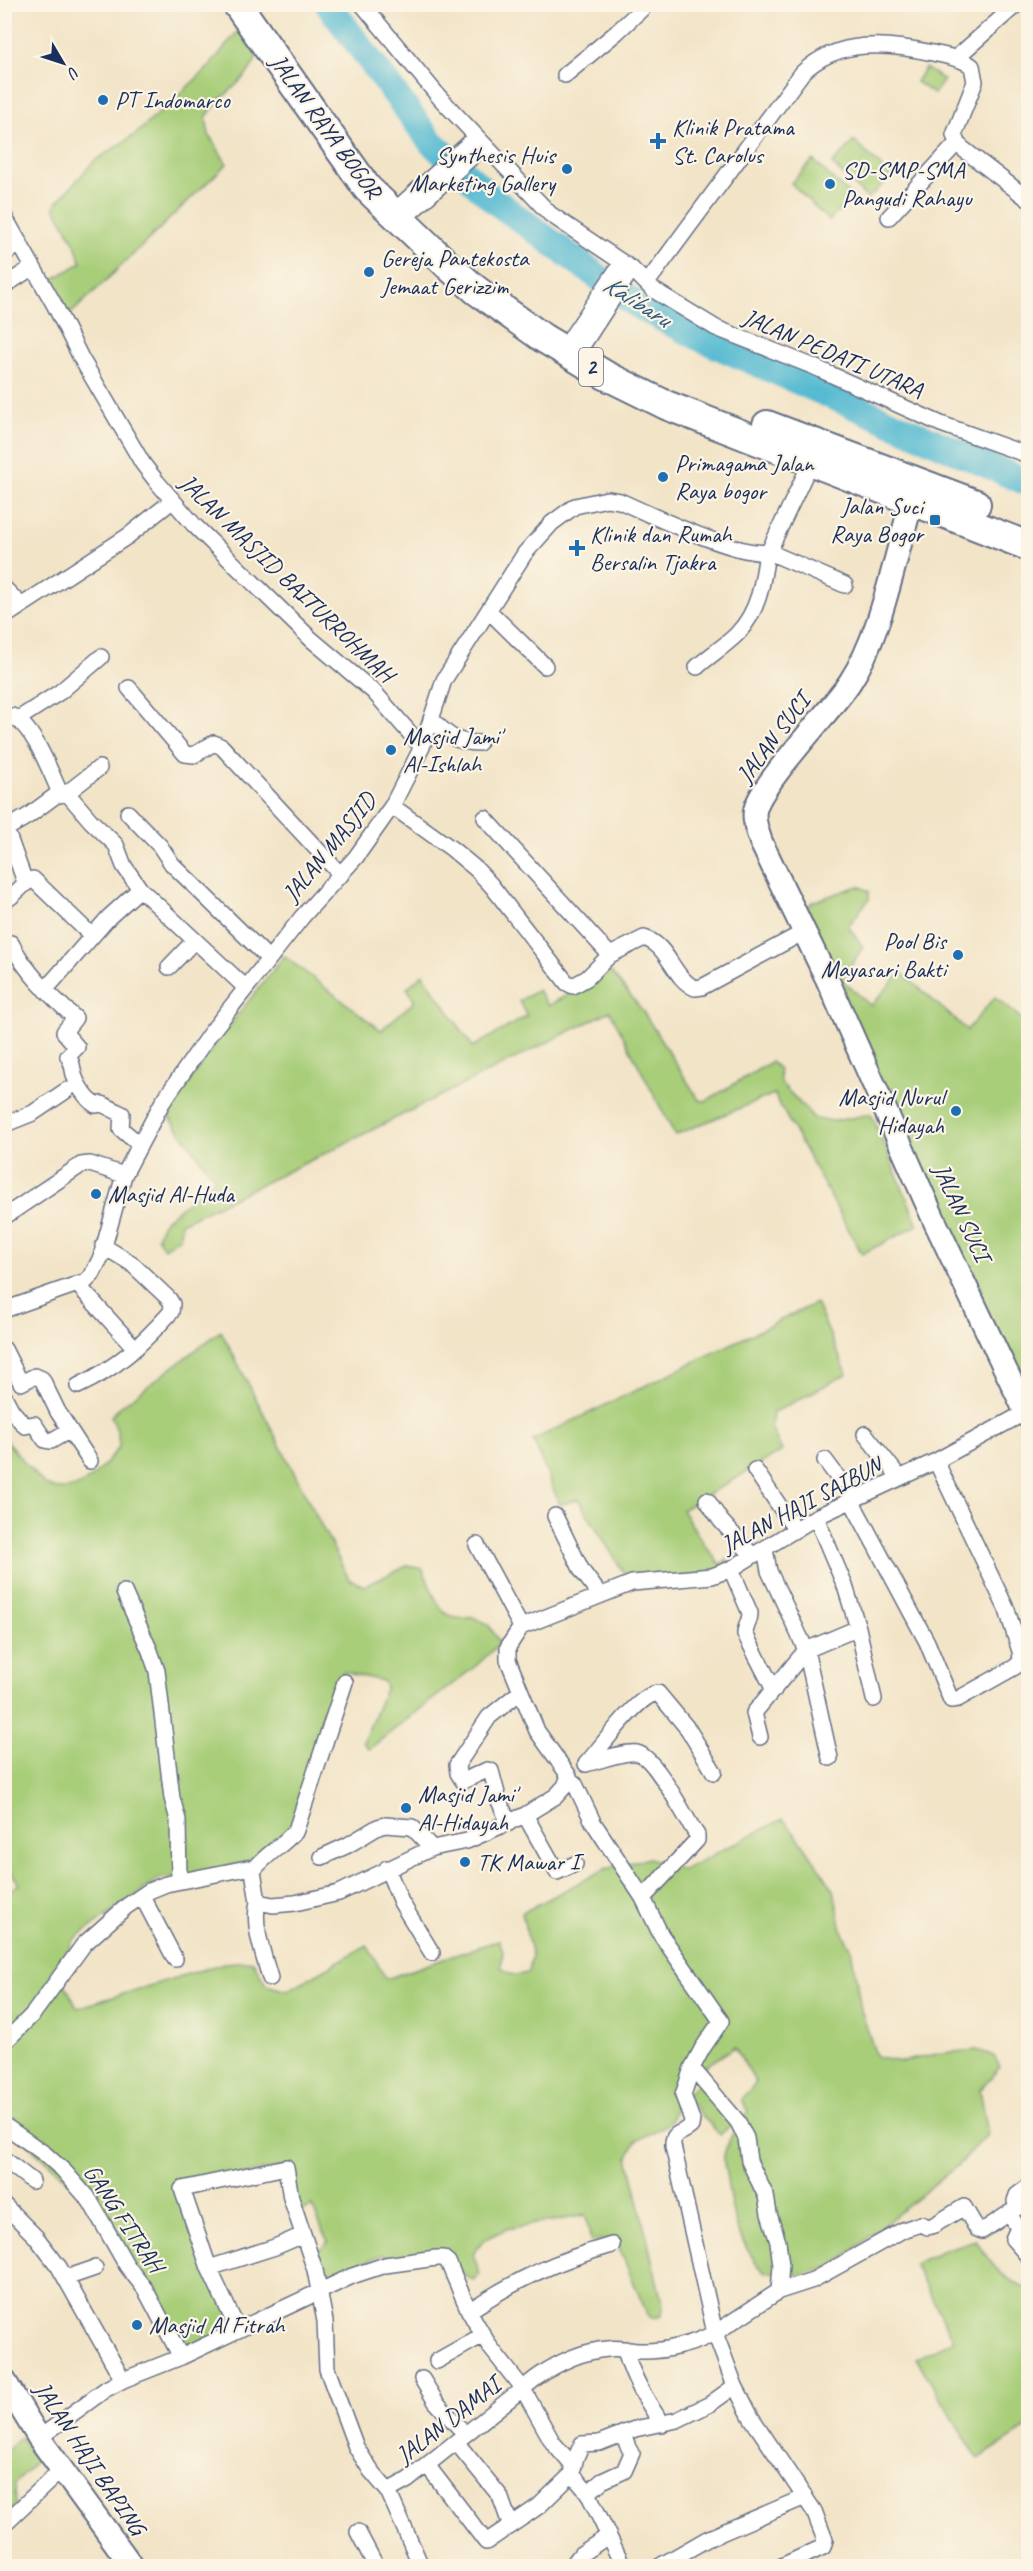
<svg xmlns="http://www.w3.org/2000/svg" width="1033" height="2571" font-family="Caveat,sans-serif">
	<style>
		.green { fill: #a8ce79; stroke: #627e6c; stroke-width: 1.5 }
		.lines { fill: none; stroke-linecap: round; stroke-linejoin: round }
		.river { stroke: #54bad2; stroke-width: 27 }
		.street-casing { stroke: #666e83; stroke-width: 18 }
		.secondary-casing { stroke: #666e83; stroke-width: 26 }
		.highway-casing { stroke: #666e83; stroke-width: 32 }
		.street { stroke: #fff; stroke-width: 15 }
		.secondary { stroke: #fff; stroke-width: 22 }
		.highway { stroke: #fff; stroke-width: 28 }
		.poi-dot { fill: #1f6fb2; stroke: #fcf5e5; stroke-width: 2 }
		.labels { text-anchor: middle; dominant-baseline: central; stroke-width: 4.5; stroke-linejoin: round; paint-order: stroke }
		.shield { fill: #fcf5e5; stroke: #5e6a86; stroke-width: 1.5 }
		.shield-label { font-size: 22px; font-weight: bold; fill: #1b2f5e }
		.poi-label { font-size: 24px; fill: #1b2f5e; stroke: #fcf5e5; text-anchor: start }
		.street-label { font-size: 24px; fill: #1b2f5e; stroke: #fcf5e5 }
		.water-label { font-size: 26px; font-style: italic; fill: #2c5981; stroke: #fcf5e5 }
	</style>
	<rect width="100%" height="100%" fill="#fcf5e5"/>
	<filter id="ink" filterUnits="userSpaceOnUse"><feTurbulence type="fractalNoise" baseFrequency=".0167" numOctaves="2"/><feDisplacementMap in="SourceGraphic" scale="12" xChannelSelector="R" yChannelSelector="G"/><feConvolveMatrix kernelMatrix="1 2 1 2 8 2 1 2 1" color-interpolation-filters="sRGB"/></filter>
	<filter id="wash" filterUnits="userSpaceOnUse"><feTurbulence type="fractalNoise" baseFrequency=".008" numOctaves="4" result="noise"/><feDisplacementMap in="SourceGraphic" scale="24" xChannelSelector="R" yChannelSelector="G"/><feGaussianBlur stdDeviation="1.35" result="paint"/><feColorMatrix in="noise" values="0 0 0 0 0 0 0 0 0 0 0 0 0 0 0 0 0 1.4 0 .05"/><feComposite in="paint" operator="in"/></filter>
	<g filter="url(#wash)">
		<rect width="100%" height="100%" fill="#f2e4c7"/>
		<!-- green -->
		<path class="green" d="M 240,28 L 257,57 C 246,84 220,93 206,118 L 209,135 L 227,164 C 173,214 122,267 68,316 L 43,285 L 81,263 L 75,244 L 54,206 L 93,162 L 136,134 L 208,68 Z
			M 925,68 L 944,80 L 934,94 L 916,82 Z
			M 854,141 L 891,176 L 868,199 L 832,164 Z
			M 813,160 L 852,197 L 829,221 L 791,183 Z
			M 858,886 L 869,891 L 869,899 L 848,926 L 863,947 L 842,980 L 871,1006 L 901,972 L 967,1030 L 995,997 L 1028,1024 L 1028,1409 L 802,914 L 812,902 Z
			M 284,956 L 381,1030 L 415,1001 L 407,988 L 423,974 L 473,1047 L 527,1016 L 519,1001 L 538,990 L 548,1006 L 607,971 L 611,972 L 642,1010 L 699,1100 L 706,1101 L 771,1062 L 779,1069 L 780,1082 L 815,1119 L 835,1121 L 871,1114 L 918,1225 L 862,1254 L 774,1094 L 675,1135 L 610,1011 L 334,1149 L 181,1223 L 180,1237 L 164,1248 L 157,1237 L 164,1221 L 215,1179 L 167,1114 L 215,1044 Z
			M 816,1303 L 847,1374 L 773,1413 L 771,1427 L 782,1451 L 682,1510 L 704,1544 L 720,1564 L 727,1560 L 736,1569 L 632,1586 L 578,1499 L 560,1505 L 533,1440 Z
			M 221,1331 L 349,1579 L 364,1586 L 407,1566 L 423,1569 C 434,1594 439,1626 473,1617 L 488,1624 L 500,1643 L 477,1665 L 369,1749 L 363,1742 L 386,1687 L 383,1681 L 343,1672 L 335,1684 L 296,1828 L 251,1860 L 185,1877 L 160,1878 L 73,1940 L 59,1972 L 77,2008 L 224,1963 L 253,1961 L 266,1985 L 287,1991 L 367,1945 L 386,1979 L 499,1940 L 503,1951 L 501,1967 C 511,1977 515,1976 528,1973 L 532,1956 L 522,1913 L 605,1869 L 649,1858 L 683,1870 L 783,1819 L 804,1845 L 834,1890 L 842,1932 L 851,1948 L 861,2010 L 876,2056 L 900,2062 L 942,2053 L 977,2050 L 994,2056 L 1000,2067 L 980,2090 L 988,2134 L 958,2165 L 832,2267 L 802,2275 L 764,2272 C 738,2243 732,2217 727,2179 C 726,2172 723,2163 724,2156 C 727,2140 739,2124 748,2111 L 741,2099 L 756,2083 L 735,2047 L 670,2089 L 676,2107 L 670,2123 L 636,2141 L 628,2157 L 663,2307 L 662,2316 L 652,2318 L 647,2314 L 615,2238 L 591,2242 L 586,2215 L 506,2229 L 485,2239 L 473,2254 L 480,2274 L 473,2281 L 462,2273 L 450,2259 L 401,2260 L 382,2255 L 341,2271 L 331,2284 L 325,2286 L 316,2252 L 328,2242 L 312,2206 L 299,2212 L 287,2166 L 181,2187 L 237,2333 L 182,2358 L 90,2200 L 5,2124 L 5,2055 L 15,2045 L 5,2032 L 5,1894 L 19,1884 L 10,1870 L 4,1873 L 4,1438 C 13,1448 39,1482 48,1486 C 78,1500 104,1467 119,1447 L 118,1433 L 111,1416 L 120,1407 Z
			M 700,2081 L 736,2120 L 720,2135 L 684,2096 Z
			M 976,2240 C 991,2265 1000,2278 1028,2288 L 1028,2427 L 978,2459 L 916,2358 L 954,2340 L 914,2264 L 941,2251 Z
			M 21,2437 L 38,2459 L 15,2483 L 16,2505 L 5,2524 L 5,2452 Z"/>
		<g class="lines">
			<!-- river -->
			<path class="river" d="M 328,4 L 431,142 L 495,201 L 638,306 L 704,340 L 1028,483"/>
		</g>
	</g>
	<g filter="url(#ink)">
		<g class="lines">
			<!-- street casing -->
			<g class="street-casing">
				<path id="street" d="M 362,4 L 440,98 L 550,214 L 632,269 L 652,289 L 716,328 L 812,366 L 941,424 L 1028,455
					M 956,58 L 1017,4
					M 565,75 L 616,33 L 647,4
					M 392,213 L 476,137
					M 4,216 L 54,304 L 81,358 L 143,464 L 157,482 L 194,525 L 311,639 L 374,692 L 422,747
					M 889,217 L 957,143
					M 400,222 L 484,146
					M 4,254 L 20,243
					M 647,283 L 802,73 C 838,38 888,43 933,53 C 946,56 961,58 972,66 L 975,82 L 954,135 L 957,143 L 963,149 L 1028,199
					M 4,286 L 33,267
					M 572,336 L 622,262
					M 584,343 L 632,269
					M 770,549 L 776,555 L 845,585
					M 4,588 L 21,605
					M 490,612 L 545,666
					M 4,617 L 128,536 L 172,501
					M 697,667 C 709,656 725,646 737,634 C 759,611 763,582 767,552
					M 129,688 L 185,754 L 194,755 L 214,743 L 222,747 L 341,875
					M 4,719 L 12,716 C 34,727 50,771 60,793
					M 18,719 L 60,692 L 101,657
					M 431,719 C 448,735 455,743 479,743
					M 67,793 L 91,821 L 116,845 L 124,866 L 140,889 L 246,988
					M 392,806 L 452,849 L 476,869 L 491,885 L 567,983 L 573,986 L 587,978 L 610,955 L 644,938 C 669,945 672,978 695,988 L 702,987 L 804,932
					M 128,813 L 160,846 L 172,864 L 269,959
					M 485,818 L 610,955
					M 25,882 L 6,829 L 28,816 L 55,796 L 67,793 L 99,768
					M 4,901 C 16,896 21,884 33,879 L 92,936
					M 11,943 C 26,973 51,996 75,1018 L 64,1032 L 77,1047 L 68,1056 C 72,1062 72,1064 73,1070 C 75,1083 85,1097 95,1105 L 102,1104 L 122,1114 L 121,1129 L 139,1144
					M 169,967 L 194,941
					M 45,990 L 109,917 L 140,889
					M 4,1119 L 8,1123 L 33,1113 L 67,1090
					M 4,1217 L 81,1165 L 90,1164 L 124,1175
					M 77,1284 L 134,1347
					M 4,1310 L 86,1281 L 92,1275 L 101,1257 L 124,1175 L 162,1103 L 209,1035 L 302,917 L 356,857 L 392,806 L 422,747 L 444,680 L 525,553 L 552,523 L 575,506 L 607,499 L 620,501 C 648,514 740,557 767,552 L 770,549 L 811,462
					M 4,1349 L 21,1383 L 35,1376 L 42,1379 L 58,1412 L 90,1461
					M 78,1386 C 117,1368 142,1344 171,1312 L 172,1304 L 169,1299 L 131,1263 L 103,1246
					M 4,1396 L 12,1411 L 25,1426 L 34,1424 L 45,1440 L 51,1441 L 70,1430
					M 865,1434 L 900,1478
					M 825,1460 L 839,1479 L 845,1481 L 854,1498
					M 755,1470 L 795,1529
					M 707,1500 L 721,1521 L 752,1555
					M 851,1500 L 927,1642 L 951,1700 L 958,1699 L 1015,1667 L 1021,1661 L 1020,1651 L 1007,1610 L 936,1461
					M 555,1516 L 582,1571 L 600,1595
					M 816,1517 L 845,1586 L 858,1628 L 874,1699
					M 477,1545 L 521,1627
					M 765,1549 L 769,1571 L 806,1650 L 830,1758
					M 731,1569 L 750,1613 C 750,1622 745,1626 745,1634 L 774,1690
					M 124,1592 L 150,1651 L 157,1671 L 172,1798 L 178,1820 L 179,1880
					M 760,1737 L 754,1713 L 806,1650 L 858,1628
					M 586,1764 C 598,1761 625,1751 637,1753 C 656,1757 685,1818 697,1835 L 697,1840 L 643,1898
					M 586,1764 C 601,1748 638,1694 658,1693 L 688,1729 L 714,1772
					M 569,1779 L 575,1784 L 593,1822 L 643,1898 L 661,1935 L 721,2021 L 702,2049 L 692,2068 L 738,2122 L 746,2138 L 749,2161 L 766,2196 L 769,2214 L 778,2242 L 781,2265 L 779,2291
					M 525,1815 L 557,1872 L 575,1864
					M 509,1823 L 499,1801 L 491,1771 L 487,1770 L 463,1781 L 458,1773 L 457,1765 L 489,1717 L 520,1692
					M 322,1857 L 348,1845 L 378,1827 L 385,1825 L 412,1827 L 432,1848
					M 387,1868 L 401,1902 L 432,1953
					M 253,1871 C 264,1855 283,1846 296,1830 L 345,1682
					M 142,1896 L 175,1959
					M 258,1902 C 252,1925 264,1956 270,1978
					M 4,2043 L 33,2014 L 84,1944 L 127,1906 L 149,1891 L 166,1884 L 247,1868 L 253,1871 L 258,1902 L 273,1905 L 295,1903 L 339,1893 L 432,1848 L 467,1841 L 525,1815 L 556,1796 L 565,1786 L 569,1776 L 537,1731 L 508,1660 L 508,1647 L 521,1627 L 632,1583 L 712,1576 L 731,1569 L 816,1517 L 936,1461 L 1026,1412
					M 692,2068 L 683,2095 L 692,2120 L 691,2126 C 682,2135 672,2131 673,2146 L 715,2333 L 779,2291 L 813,2280 L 903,2230 L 921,2224 L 928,2227 L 934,2225 L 964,2207 L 977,2229 L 982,2231 L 1017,2208 L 1015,2201 L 1017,2195 L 1028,2187
					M 4,2125 L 45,2154 L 64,2171 L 90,2201 L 127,2266 L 145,2289 L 181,2357
					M 4,2159 L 32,2181
					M 4,2205 L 36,2237 L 59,2267 L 123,2380
					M 1009,2213 L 1018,2228 L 1013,2239 L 1028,2256
					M 209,2268 L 275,2247 L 303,2235
					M 66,2278 L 95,2268
					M 469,2311 C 517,2279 556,2261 612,2245
					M 238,2330 L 209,2268 L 182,2189 L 286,2167 L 291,2198 L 315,2270 L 325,2321 L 327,2369 L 356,2447 L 371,2471 L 388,2491 L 421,2566
					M 625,2349 C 632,2377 646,2400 662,2424
					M 437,2361 L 483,2335
					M 422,2379 L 436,2402 L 465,2434
					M 39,2438 L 106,2389 L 123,2380 L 181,2357 L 352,2276 L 385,2265 L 436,2258 L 443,2258 L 448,2262 L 469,2311 L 490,2347 L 523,2389 L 553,2443 L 574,2467
					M 456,2442 L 500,2496 L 510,2524
					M 427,2465 L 486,2542 L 539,2506 L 572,2474
					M 572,2474 L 576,2457 L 582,2444 L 599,2443 L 635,2429 L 677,2420 L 710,2404 L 735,2386
					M 572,2474 L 588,2493 L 623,2566
					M 388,2491 L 408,2480 L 536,2378 C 557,2363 582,2351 608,2349 C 619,2347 629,2351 640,2351 C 664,2352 694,2344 715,2333 L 735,2386 L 751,2417 L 814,2511 L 825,2540 L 823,2547 L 782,2566
					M 588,2493 L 602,2481 L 624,2471 L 632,2453 L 622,2435
					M 4,2524 L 61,2470
					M 358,2532 L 376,2566
					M 572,2566 L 581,2554 L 608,2536
					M 660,2566 L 707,2539 L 805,2497"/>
			</g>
			<!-- secondary casing -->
			<g class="secondary-casing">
				<path id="secondary" d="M 917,487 C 895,548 885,629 850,682 C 832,710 758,786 755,811 C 753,821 758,833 761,842 L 828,981 L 935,1222 L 1028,1417
					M 4,2380 L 39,2438 L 132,2566"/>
			</g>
			<!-- highway casing -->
			<g class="highway-casing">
				<path id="highway" d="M 237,4 L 367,188 L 452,269 L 476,290 L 543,338 L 605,375 L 666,405 L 1028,546
					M 767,425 L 976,504"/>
			</g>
			<!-- street -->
			<use href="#street" class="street"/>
			<!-- secondary -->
			<use href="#secondary" class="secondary"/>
			<!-- highway -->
			<use href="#highway" class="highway"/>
		</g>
	</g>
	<!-- markers -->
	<g class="poi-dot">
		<circle cx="103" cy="100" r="6"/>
		<path d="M655 132h6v6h6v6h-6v6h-6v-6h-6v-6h6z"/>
		<circle cx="567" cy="169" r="6"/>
		<circle cx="830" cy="184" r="6"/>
		<circle cx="369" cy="272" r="6"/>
		<circle cx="663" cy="477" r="6"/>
		<rect x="929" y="514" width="12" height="12" rx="3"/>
		<path d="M574 539h6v6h6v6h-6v6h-6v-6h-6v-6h6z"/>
		<circle cx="391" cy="750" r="6"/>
		<circle cx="958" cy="955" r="6"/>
		<circle cx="956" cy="1111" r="6"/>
		<circle cx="96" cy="1194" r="6"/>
		<circle cx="406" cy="1808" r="6"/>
		<circle cx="465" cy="1862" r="6"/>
		<circle cx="137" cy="2325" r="6"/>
	</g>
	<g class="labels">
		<!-- shield labels -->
		<rect class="shield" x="579" y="348" width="24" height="38" rx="4.5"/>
		<g class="shield-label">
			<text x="591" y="367">2</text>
		</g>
		<!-- poi labels -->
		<g class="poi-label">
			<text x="115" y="100">PT Indomarco</text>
			<text x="672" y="127">Klinik Pratama<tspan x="672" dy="28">St. Carolus</tspan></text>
			<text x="555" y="155" text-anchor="end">Synthesis Huis<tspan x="555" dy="28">Marketing Gallery</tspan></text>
			<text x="842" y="170">SD-SMP-SMA<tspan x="842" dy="28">Pangudi Rahayu</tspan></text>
			<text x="381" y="258">Gereja Pantekosta<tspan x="381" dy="28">Jemaat Gerizzim</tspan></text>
			<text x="675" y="463">Primagama Jalan<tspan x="675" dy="28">Raya bogor</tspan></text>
			<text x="923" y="506" text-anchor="end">Jalan Suci<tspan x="923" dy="28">Raya Bogor</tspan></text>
			<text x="590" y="534">Klinik dan Rumah<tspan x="590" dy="28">Bersalin Tjakra</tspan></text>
			<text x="403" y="736">Masjid Jami'<tspan x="403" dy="28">Al-Ishlah</tspan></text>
			<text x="946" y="941" text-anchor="end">Pool Bis<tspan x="946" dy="28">Mayasari Bakti</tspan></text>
			<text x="944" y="1097" text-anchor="end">Masjid Nurul<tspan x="944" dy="28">Hidayah</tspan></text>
			<text x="108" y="1194">Masjid Al-Huda</text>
			<text x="418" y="1794">Masjid Jami'<tspan x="418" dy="28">Al-Hidayah</tspan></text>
			<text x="477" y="1862">TK Mawar I</text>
			<text x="149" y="2325">Masjid Al Fitrah</text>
		</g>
		<!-- street labels -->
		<g class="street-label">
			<text transform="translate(326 126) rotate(54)">JALAN RAYA BOGOR</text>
			<text transform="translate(833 353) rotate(23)">JALAN PEDATI UTARA</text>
			<text transform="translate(287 578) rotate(44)">JALAN MASJID BAITURROHMAH</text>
			<text transform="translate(773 738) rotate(-53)">JALAN SUCI</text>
			<text transform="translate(329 847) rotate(-51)">JALAN MASJID</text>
			<text transform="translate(962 1212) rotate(65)">JALAN SUCI</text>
			<text transform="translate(801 1505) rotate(-28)">JALAN HAJI SAIBUN</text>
			<text transform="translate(124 2218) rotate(56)">GANG FITRAH</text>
			<text transform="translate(448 2420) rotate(-38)">JALAN DAMAI</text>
			<text transform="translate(90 2458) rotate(56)">JALAN HAJI BAPING</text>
		</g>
		<!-- water labels -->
		<g class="water-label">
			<text transform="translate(637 301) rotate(32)">Kalibaru</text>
		</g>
	</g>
	<!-- margin -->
	<rect width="1033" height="2571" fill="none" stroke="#fcf5e5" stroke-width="24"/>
	<!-- north arrow -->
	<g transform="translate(63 63) rotate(129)" stroke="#fcf5e5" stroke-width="4.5" paint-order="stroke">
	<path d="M0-4.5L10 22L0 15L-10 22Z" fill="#1b2f5e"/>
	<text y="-9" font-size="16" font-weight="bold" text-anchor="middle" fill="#1b2f5e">U</text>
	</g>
</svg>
